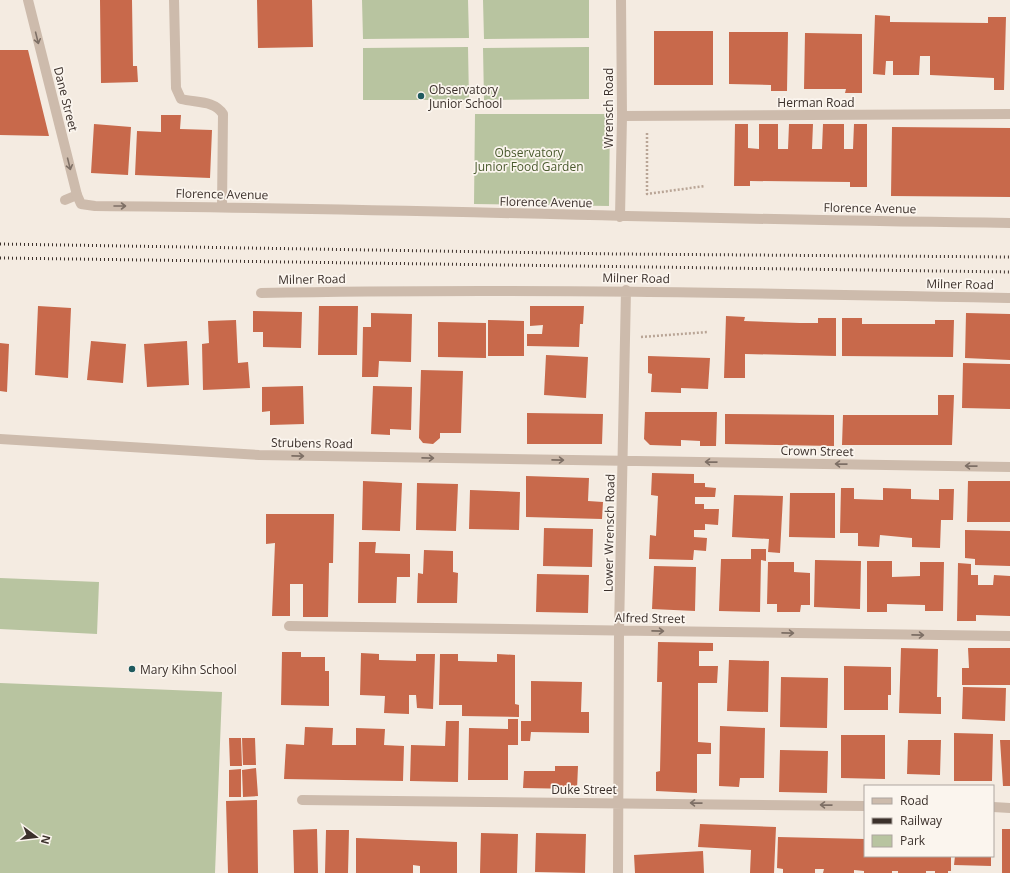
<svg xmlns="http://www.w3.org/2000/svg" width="1010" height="873" font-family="'Open Sans',sans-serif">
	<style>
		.green { fill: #b8c4a0 }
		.building { fill: #c8694b }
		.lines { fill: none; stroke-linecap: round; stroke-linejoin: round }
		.path { stroke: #b9a596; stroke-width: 2.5; stroke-dasharray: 2 2; stroke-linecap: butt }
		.service { stroke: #cdbbac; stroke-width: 10 }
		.minor { stroke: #cdbbac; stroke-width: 10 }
		.rail { stroke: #3b302b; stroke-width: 3; stroke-dasharray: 1 3; stroke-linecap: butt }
		.oneway { stroke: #7d6f65 }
		.poi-dot { fill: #1f5a5e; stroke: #fbf5ee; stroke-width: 1.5 }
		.labels { text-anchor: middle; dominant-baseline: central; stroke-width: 3.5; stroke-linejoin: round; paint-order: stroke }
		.poi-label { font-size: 12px; fill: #3b302b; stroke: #fbf5ee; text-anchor: start }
		.street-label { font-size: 12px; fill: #3b302b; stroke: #fbf5ee }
		.park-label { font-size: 12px; fill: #4a5a2e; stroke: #fbf5ee }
	</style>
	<rect width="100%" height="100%" fill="#f4ebe1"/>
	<!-- green -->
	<path class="green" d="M 362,0 L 468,0 L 469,38 L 363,39 Z
		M 483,0 L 589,0 L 589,38 L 484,39 Z
		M 468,47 L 469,100 L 363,100 L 363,48 Z
		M 589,47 L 589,99 L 484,100 L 483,48 Z
		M 475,114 L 610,114 L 609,206 L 474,204 Z
		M 0,578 L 99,582 L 97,634 L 0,629 Z
		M 0,683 L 222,692 L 215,873 L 0,873 Z"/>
	<!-- building -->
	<path class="building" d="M 100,0 L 132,0 L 133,66 L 137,66 L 138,82 L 101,83 Z
		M 257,0 L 312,0 L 313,47 L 258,48 Z
		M 875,15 L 890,16 L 890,22 L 988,23 L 988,17 L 1006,17 L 1004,90 L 994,90 L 994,78 L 930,75 L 930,56 L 920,56 L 919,75 L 893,75 L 893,61 L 886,61 L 885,75 L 873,74 Z
		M 654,31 L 713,31 L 713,85 L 654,85 Z
		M 729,32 L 788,32 L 787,91 L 771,91 L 771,85 L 729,84 Z
		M 805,33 L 862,34 L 862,93 L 845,93 L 846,89 L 804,89 Z
		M 0,50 L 28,50 L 49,136 L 0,135 Z
		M 161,115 L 181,115 L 180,129 L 212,130 L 210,178 L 135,175 L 137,131 L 161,132 Z
		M 94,124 L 131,127 L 128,175 L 91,173 Z
		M 735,124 L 748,124 L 748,148 L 759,149 L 759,124 L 778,124 L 778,149 L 788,149 L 789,124 L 813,124 L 812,149 L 822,149 L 823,124 L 844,124 L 844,149 L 853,149 L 854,124 L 867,124 L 867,187 L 850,187 L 850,182 L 750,181 L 750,186 L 734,186 Z
		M 892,127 L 1010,128 L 1010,197 L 891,196 Z
		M 38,306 L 71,308 L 68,378 L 35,375 Z
		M 319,306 L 358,306 L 357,355 L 318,355 Z
		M 530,306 L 584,306 L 583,324 L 580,324 L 579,347 L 527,346 L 527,334 L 542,334 L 543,325 L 530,326 Z
		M 253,311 L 302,312 L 301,348 L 263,347 L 263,332 L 253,332 Z
		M 371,313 L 412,314 L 411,362 L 379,361 L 378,377 L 362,377 L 363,327 L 371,327 Z
		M 966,313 L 1010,314 L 1010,360 L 965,358 Z
		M 726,316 L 745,317 L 744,321 L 800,323 L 818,323 L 818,318 L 836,318 L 836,356 L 745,354 L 745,378 L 724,378 Z
		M 842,318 L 862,318 L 862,324 L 935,324 L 935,320 L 954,320 L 953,357 L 842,356 Z
		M 236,320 L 238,363 L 248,362 L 250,388 L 203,390 L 202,344 L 209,343 L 208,321 Z
		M 488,320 L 524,321 L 524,356 L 488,356 Z
		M 438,322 L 486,323 L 486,358 L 438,357 Z
		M 91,341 L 126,344 L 123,383 L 87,380 Z
		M 187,341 L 189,385 L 147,387 L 144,344 Z
		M 0,343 L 9,344 L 7,392 L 0,391 Z
		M 546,355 L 588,357 L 586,398 L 544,395 Z
		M 648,356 L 710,358 L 708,389 L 681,388 L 681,393 L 651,392 L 652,374 L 648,373 Z
		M 963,363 L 1010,364 L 1010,409 L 962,408 Z
		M 421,370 L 463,371 L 461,433 L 440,433 L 440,438 L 433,444 L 423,443 L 419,438 Z
		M 303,386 L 304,424 L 270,425 L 270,411 L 262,412 L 262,387 Z
		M 373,386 L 412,387 L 411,430 L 390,429 L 390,435 L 371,434 Z
		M 938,395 L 954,395 L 952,445 L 842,445 L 843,415 L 938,415 Z
		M 645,412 L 717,412 L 716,446 L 700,446 L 700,441 L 681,440 L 681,446 L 650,445 L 644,439 Z
		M 527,413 L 603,414 L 602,444 L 527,444 Z
		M 725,414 L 834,415 L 834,446 L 725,444 Z
		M 652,473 L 694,474 L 694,483 L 705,483 L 705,487 L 716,488 L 715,497 L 695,497 L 695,504 L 704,504 L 704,509 L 719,509 L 718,525 L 705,524 L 705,530 L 694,530 L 694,537 L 707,538 L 706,551 L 694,550 L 693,560 L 649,559 L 650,535 L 656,536 L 658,496 L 651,495 Z
		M 526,476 L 589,478 L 588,501 L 603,502 L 602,519 L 526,517 Z
		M 363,481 L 402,483 L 400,531 L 362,530 Z
		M 968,481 L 1010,481 L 1010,522 L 967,522 Z
		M 417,483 L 458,484 L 456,531 L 416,530 Z
		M 841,488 L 854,488 L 854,499 L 883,500 L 883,488 L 911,489 L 911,499 L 939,500 L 939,489 L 954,489 L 953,520 L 941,520 L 940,548 L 912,547 L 912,538 L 880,535 L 879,547 L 858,546 L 858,533 L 840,533 Z
		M 470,490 L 520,492 L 519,530 L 469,529 Z
		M 790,493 L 835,493 L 835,538 L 789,537 Z
		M 734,495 L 783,496 L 780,553 L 768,552 L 769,539 L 732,537 Z
		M 266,514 L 334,514 L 333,563 L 329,563 L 328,617 L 303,617 L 303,584 L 290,584 L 290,616 L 272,616 L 275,543 L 266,544 Z
		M 544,528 L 593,529 L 592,567 L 543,566 Z
		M 965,530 L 1010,531 L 1010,566 L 975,565 L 975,559 L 965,558 Z
		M 359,542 L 376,542 L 375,553 L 410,554 L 410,577 L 397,577 L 396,603 L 358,603 Z
		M 751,549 L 766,549 L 766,561 L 761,560 L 760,612 L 719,611 L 721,559 L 751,559 Z
		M 424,550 L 453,551 L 453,572 L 458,573 L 457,603 L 417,603 L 418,573 L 423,574 Z
		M 815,560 L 861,561 L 860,609 L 814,607 Z
		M 867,561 L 892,561 L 892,577 L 920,576 L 920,562 L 944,562 L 943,611 L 925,611 L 925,605 L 887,604 L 887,612 L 867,612 Z
		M 768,562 L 794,562 L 794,572 L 810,573 L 810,605 L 801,605 L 800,612 L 777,612 L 777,604 L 767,604 Z
		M 958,563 L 971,564 L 971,575 L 978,575 L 978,585 L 993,585 L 994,575 L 1010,576 L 1010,616 L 976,615 L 976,621 L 957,621 Z
		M 654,566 L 696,567 L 695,611 L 652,609 Z
		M 537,574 L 589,575 L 588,613 L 536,612 Z
		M 658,642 L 713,643 L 713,651 L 699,651 L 699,666 L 718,666 L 717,683 L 698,683 L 698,742 L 711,743 L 711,754 L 697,754 L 697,793 L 656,791 L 656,772 L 660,771 L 662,682 L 657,682 Z
		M 901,648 L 938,649 L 937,697 L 941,697 L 941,714 L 899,713 Z
		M 968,648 L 1010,648 L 1010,685 L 962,685 L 962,668 L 969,668 Z
		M 282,652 L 301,652 L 301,657 L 325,657 L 325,671 L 329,671 L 329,706 L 281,705 Z
		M 361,653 L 379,654 L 379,660 L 416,661 L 416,654 L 435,654 L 433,709 L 417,708 L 416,695 L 409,695 L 409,714 L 384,713 L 385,696 L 360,695 Z
		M 440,654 L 458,654 L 458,661 L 497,662 L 497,654 L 515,655 L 515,704 L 519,705 L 519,717 L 462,716 L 462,705 L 439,705 Z
		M 729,660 L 769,661 L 768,712 L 727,711 Z
		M 844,666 L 891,667 L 891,695 L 888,695 L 888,710 L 844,710 Z
		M 781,677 L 828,678 L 827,728 L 780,727 Z
		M 531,681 L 582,682 L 581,712 L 589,712 L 589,733 L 531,732 L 530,741 L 521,741 L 521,721 L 531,721 Z
		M 963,687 L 1006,688 L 1005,721 L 962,719 Z
		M 508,719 L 518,719 L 518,745 L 508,745 L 508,780 L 468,780 L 469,728 L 508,729 Z
		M 446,721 L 459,721 L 458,782 L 410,781 L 411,745 L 445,746 Z
		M 720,726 L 765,728 L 764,778 L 740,778 L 739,787 L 719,786 Z
		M 305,727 L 333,728 L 332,745 L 356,745 L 356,728 L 385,729 L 384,745 L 404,746 L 403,781 L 284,779 L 286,744 L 304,745 Z
		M 954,733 L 993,734 L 992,781 L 954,781 Z
		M 841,735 L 885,735 L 885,779 L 841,778 Z
		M 229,738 L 241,738 L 242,766 L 230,766 Z
		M 242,738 L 255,738 L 256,765 L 243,765 Z
		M 908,740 L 941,740 L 940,775 L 907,774 Z
		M 1000,740 L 1010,740 L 1010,786 L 1003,786 Z
		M 780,750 L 828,751 L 827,793 L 779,792 Z
		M 555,766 L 578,766 L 577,789 L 523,788 L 524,771 L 555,771 Z
		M 256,768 L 258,796 L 243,797 L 242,770 Z
		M 241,769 L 241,797 L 229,797 L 229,770 Z
		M 257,800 L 258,873 L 228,873 L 226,801 Z
		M 700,824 L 776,827 L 774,873 L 750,873 L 751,850 L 698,847 Z
		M 317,829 L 318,873 L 294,873 L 293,830 Z
		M 1002,829 L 1010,829 L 1010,873 L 1002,873 Z
		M 326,830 L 349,830 L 348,873 L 325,873 Z
		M 481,833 L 518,834 L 517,873 L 480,873 Z
		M 536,833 L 586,834 L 585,873 L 535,872 Z
		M 778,837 L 865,839 L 865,856 L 951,856 L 951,871 L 948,871 L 948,873 L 935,873 L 935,871 L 926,871 L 926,873 L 898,873 L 898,871 L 892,871 L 892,873 L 864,873 L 864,871 L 854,870 L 854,873 L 823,873 L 824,869 L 815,869 L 815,873 L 783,873 L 783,869 L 777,868 Z
		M 356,838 L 457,842 L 457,873 L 420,873 L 420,866 L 413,865 L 413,873 L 356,873 Z
		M 703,851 L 704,873 L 635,873 L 634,855 Z
		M 955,856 L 991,856 L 991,866 L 954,865 Z"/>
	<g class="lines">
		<!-- path -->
		<path class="path" d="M 647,133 L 647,194 L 705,186
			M 641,337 L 708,332"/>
		<!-- service -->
		<path class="service" d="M 65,200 L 77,195"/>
		<!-- minor -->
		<path class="minor" d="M 28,0 L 77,195 L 81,204 L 95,206 C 400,208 705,220 1010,223
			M 174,0 L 176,88 L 181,99 C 196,103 214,100 223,114 L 222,207
			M 622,116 L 1010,114
			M 620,217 L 622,116 L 621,0
			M 261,293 C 511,288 760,293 1010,298
			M 0,439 L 259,455 L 1010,467
			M 289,626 L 1010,636
			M 302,800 L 865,806
			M 993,807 L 1010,808
			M 618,873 L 619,631 L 626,290"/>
		<!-- rail -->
		<path class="rail" d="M 0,244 L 619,254 L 1010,257
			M 0,258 L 1010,272"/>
	</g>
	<!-- one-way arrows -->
	<defs><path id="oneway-shaft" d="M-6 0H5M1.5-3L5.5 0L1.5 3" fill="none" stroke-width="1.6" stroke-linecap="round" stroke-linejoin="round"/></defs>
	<g class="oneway">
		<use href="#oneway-shaft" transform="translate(37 38) rotate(76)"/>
		<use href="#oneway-shaft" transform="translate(69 164) rotate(76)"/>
		<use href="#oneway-shaft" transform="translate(120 206)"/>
		<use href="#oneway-shaft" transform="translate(298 456) rotate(1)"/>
		<use href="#oneway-shaft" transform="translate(428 458) rotate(1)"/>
		<use href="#oneway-shaft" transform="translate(558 460) rotate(1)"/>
		<use href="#oneway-shaft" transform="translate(711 462) rotate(-179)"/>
		<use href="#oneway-shaft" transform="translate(841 464) rotate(-179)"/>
		<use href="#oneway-shaft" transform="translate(971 466) rotate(-179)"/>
		<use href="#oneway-shaft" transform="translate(658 631) rotate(1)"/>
		<use href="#oneway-shaft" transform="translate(788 633) rotate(1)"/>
		<use href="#oneway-shaft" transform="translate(918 635) rotate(1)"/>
		<use href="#oneway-shaft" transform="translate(696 803) rotate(-179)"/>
		<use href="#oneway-shaft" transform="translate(826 805) rotate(-179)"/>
	</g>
	<!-- markers -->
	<g class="poi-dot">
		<circle cx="421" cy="96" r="4"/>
		<circle cx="132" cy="669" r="4"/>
	</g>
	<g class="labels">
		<!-- poi labels -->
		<g class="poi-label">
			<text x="429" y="89">Observatory<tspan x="429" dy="14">Junior School</tspan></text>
			<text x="140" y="669">Mary Kihn School</text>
		</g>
		<!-- street labels -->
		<g class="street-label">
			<text transform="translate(66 99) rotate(76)">Dane Street</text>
			<text x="816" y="102">Herman Road</text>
			<text transform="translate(608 108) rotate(-90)">Wrensch Road</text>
			<text transform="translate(222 194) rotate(1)">Florence Avenue</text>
			<text transform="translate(546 202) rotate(1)">Florence Avenue</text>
			<text transform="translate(870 208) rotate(1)">Florence Avenue</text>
			<text transform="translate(636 278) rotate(1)">Milner Road</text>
			<text transform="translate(312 279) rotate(-1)">Milner Road</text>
			<text transform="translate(960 284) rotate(1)">Milner Road</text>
			<text transform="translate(312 443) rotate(1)">Strubens Road</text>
			<text transform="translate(817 451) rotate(1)">Crown Street</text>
			<text transform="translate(609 533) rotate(-89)">Lower Wrensch Road</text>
			<text transform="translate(650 618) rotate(1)">Alfred Street</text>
			<text x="584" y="789">Duke Street</text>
		</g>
		<!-- park labels -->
		<g class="park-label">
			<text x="529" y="152">Observatory<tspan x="529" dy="14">Junior Food Garden</tspan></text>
		</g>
	</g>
	<!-- legend -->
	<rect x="864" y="785" width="130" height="72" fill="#fbf5ee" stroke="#aea6a0"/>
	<rect x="872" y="798" width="20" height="6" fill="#cdbbac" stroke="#aea6a0"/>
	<text x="900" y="805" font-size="12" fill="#3b302b">Road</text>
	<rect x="872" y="818" width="20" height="6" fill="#3b302b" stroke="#aea6a0"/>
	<text x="900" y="825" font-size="12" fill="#3b302b">Railway</text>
	<rect x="872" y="835" width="20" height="12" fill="#b8c4a0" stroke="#aea6a0"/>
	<text x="900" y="845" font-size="12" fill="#3b302b">Park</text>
	<!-- north arrow -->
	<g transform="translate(36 837) rotate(105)" stroke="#fbf5ee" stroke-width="3" paint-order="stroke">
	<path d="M0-3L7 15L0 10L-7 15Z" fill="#3b302b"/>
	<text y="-6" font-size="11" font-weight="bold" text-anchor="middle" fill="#3b302b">N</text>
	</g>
</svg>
